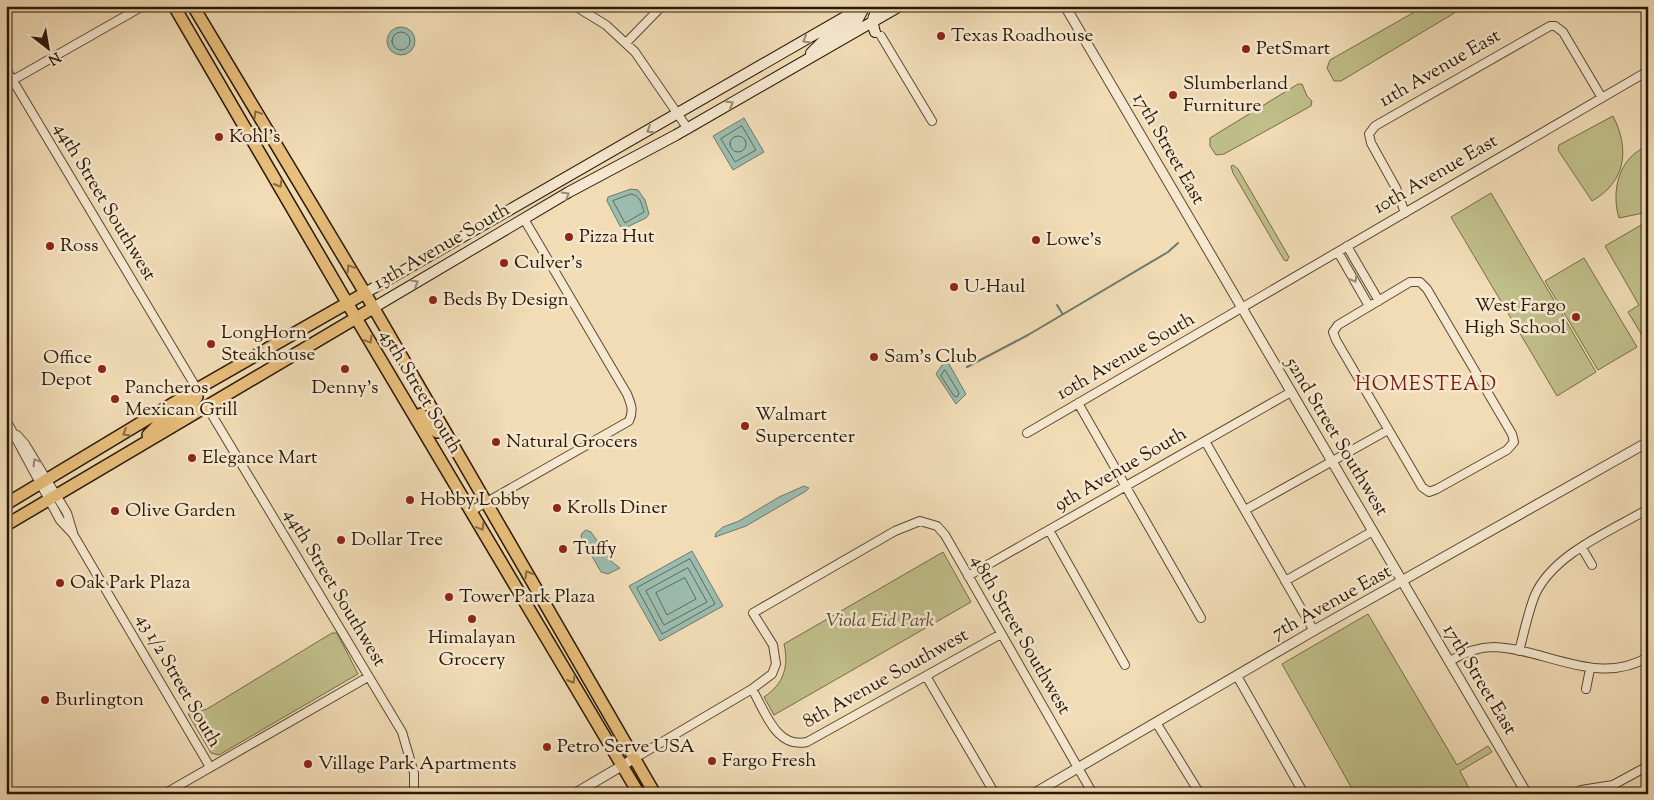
<svg xmlns="http://www.w3.org/2000/svg" width="1654" height="800" font-family="'Sorts Mill Goudy',serif">
	<style>
		.green { fill: #c0bf8a; stroke: #756c46 }
		.water { fill: #9bbcaf; stroke: #6e7a6a }
		.lines { fill: none; stroke-linecap: round; stroke-linejoin: round }
		.shore { stroke: #626a59; stroke-width: 1 }
		.stream { stroke: #6e7a6a; stroke-width: 2 }
		.minor-casing { stroke: #5c4930; stroke-width: 10 }
		.tertiary-casing { stroke: #5c4930; stroke-width: 11 }
		.secondary-casing { stroke: #2a1803; stroke-width: 12 }
		.primary-casing { stroke: #2a1803; stroke-width: 14 }
		.minor { stroke: #f6e8d0; stroke-width: 8 }
		.tertiary { stroke: #f6e8d0; stroke-width: 9 }
		.secondary { stroke: #f6e8d0; stroke-width: 10 }
		.primary { stroke: #e8be7b; stroke-width: 11 }
		.oneway { stroke: #9a8a74 }
		.oneway2 { stroke: #896b3f }
		.poi-dot { fill: #8f2418; stroke: #f6e8d0; stroke-width: 2 }
		.labels { text-anchor: middle; dominant-baseline: central; stroke-width: 5; stroke-linejoin: round; paint-order: stroke }
		.poi-label { font-size: 19px; fill: #2a1803; stroke: #f6e8d0; text-anchor: start }
		.street-label { font-size: 19px; fill: #2a1803; stroke: #f6e8d0 }
		.park-label { font-size: 19px; font-style: italic; fill: #574a2c; stroke: #f6e8d0 }
		.neighbourhood-label { font-size: 20px; letter-spacing: 1px; fill: #7a1f14; stroke: #f6e8d0 }
	</style>
	<rect width="100%" height="100%" fill="#f1dcb6"/>
	<filter id="stains"><feTurbulence type="fractalNoise" baseFrequency=".004" numOctaves="4"/><feColorMatrix values="0 0 0 0 .2 0 0 0 0 .09 0 0 0 0 .02 0 0 0 .5 -.17"/></filter>
	<radialGradient id="worn" r=".72"><stop offset=".6" stop-color="#630" stop-opacity="0"/><stop offset="1" stop-color="#630" stop-opacity=".3"/></radialGradient>
	<!-- green -->
	<path class="green" d="M 1425,6 L 1466,6 L 1341,81 L 1334,81 L 1327,68 L 1330,60 Z
		M 1298,84 L 1302,84 L 1307,96 L 1312,101 L 1311,106 L 1224,154 L 1216,155 L 1210,146 L 1210,138 Z
		M 1613,116 C 1630,149 1626,182 1592,201 L 1558,150 L 1559,145 Z
		M 1648,146 L 1648,212 L 1619,218 C 1611,192 1618,157 1648,146 Z
		M 1233,165 L 1238,169 L 1289,257 L 1287,261 L 1284,260 L 1233,173 L 1231,166 Z
		M 1491,193 L 1596,372 L 1557,396 L 1451,217 Z
		M 1648,221 L 1648,345 L 1628,312 L 1639,305 L 1605,246 Z
		M 1584,258 L 1637,347 L 1598,370 L 1545,281 Z
		M 943,552 L 971,602 L 774,715 L 764,697 C 784,684 789,666 784,644 Z
		M 1368,614 L 1457,765 L 1488,746 L 1492,752 L 1460,771 L 1472,794 L 1355,794 L 1282,664 Z
		M 332,633 L 337,633 L 358,674 L 219,755 L 211,753 L 188,714 L 207,709 Z"/>
	<!-- water -->
	<path class="water" d="M387 41a14 14 0 1 1 28 0a14 14 0 1 1-28 0Z
		M 744,118 L 764,152 L 733,170 L 713,136 Z
		M 631,189 L 638,190 L 645,200 L 649,214 L 646,218 L 625,228 L 620,226 L 607,201 L 608,197 Z
		M 946,363 L 949,364 L 966,394 L 956,404 L 936,374 L 942,365 Z
		M 804,486 L 809,488 L 806,491 L 746,526 L 715,537 L 716,533 L 723,527 L 739,521 L 779,497 Z
		M 586,530 L 591,532 L 612,562 L 620,568 L 608,574 L 601,572 L 581,537 L 582,533 Z
		M 692,551 L 723,606 L 660,641 L 629,586 Z"/>
	<g class="lines">
		<!-- shore -->
		<path class="shore" d="M392 41a9 9 0 1 1 18 0a9 9 0 1 1-18 0Z
			M 742,126 L 756,150 L 735,162 L 721,139 Z
			M730 144a8 8 0 1 1 16 0a8 8 0 1 1-16 0Z
			M 631,194 C 640,195 642,205 644,212 L 625,223 L 613,201 Z
			M 945,370 L 959,393 L 957,397 L 954,396 L 941,376 Z
			M 690,559 L 715,604 L 662,634 L 637,588 Z
			M 688,568 L 707,602 L 664,625 L 646,591 Z
			M 685,578 L 696,599 L 667,615 L 656,593 Z"/>
		<!-- stream -->
		<path class="stream" d="M 1057,305 L 1062,313
			M 967,367 L 1028,335 L 1168,252 L 1178,243"/>
		<!-- minor casing -->
		<g class="minor-casing">
			<path id="minor" d="M 575,6 L 606,25 L 635,52 L 688,129
				M 881,36 L 932,121
				M 626,43 L 662,6
				M 6,69 L 197,389
				M 6,84 L 143,6
				M 1405,213 L 1396,188 L 1371,143 L 1369,134 L 1375,126 L 1550,26 L 1555,26 L 1563,32 L 1602,98
				M 1347,246 L 1379,301
				M 1338,252 L 1369,306
				M 1410,282 L 1420,282 L 1427,289 L 1512,434 L 1514,442 L 1507,450 L 1437,489 L 1429,492 L 1422,487 L 1336,340 L 1333,332 L 1338,325 Z
				M 1078,403 L 1201,618
				M 206,405 L 402,732 L 414,773 L 414,794
				M 6,420 L 60,520 L 73,534 L 210,767
				M 1027,433 L 1648,71
				M 17,435 L 25,444 L 67,513 L 73,533
				M 1205,441 L 1314,631
				M 1245,510 L 1388,430
				M 471,511 L 629,421 C 634,410 631,404 627,394 L 524,219
				M 1049,530 L 1125,665
				M 1582,548 L 1592,565
				M 968,576 L 1291,392
				M 1285,581 L 1373,531
				M 1519,651 C 1524,633 1528,612 1535,595 C 1553,554 1611,531 1648,509
				M 1450,661 C 1463,653 1478,647 1494,647 C 1546,649 1598,687 1648,657
				M 926,676 L 995,794
				M 1237,676 L 1304,794
				M 752,689 C 765,711 776,749 807,742 L 1001,634
				M 1586,689 L 1590,669
				M 1157,724 L 1200,794
				M 635,758 L 752,689 L 772,674 L 776,664 L 773,645 L 753,613 L 895,531 L 920,521 L 937,526 L 945,535 L 1093,794
				M 164,794 L 368,677
				M 1574,794 L 1581,790 L 1613,785 L 1648,766"/>
		</g>
		<!-- tertiary casing -->
		<g class="tertiary-casing">
			<path id="tertiary" d="M 1065,6 L 1527,794
				M 574,794 L 635,758
				M 1033,794 L 1320,627 L 1648,442"/>
		</g>
		<!-- secondary casing -->
		<g class="secondary-casing">
			<path id="secondary" d="M 875,32 C 871,22 873,13 882,6
				M 811,53 L 824,40 L 857,21 L 865,6
				M 365,293 L 864,6
				M 373,308 L 569,192 L 676,135 L 900,6"/>
		</g>
		<!-- primary casing -->
		<g class="primary-casing">
			<path id="primary" d="M 174,6 L 356,318 L 639,794
				M 193,6 L 365,293 L 655,794
				M 421,414 L 427,424 L 437,432 L 445,431
				M 148,435 L 163,420 L 194,401 L 197,397 L 197,389
				M 6,504 L 197,389 L 365,293
				M 6,525 L 373,308"/>
		</g>
		<!-- minor -->
		<use href="#minor" class="minor"/>
		<!-- tertiary -->
		<use href="#tertiary" class="tertiary"/>
		<!-- secondary -->
		<use href="#secondary" class="secondary"/>
		<!-- primary -->
		<use href="#primary" class="primary"/>
	</g>
	<!-- one-way arrows -->
	<defs><path id="oneway-chevron" d="M-2-3.5L2.5 0L-2 3.5" fill="none" stroke-width="1.6" stroke-linecap="round" stroke-linejoin="round" transform="scale(1.25)"/></defs>
	<g class="oneway">
		<use href="#oneway-chevron" transform="translate(806 40) rotate(150)"/>
		<use href="#oneway-chevron" transform="translate(730 104) rotate(-30)"/>
		<use href="#oneway-chevron" transform="translate(650 130) rotate(150)"/>
		<use href="#oneway-chevron" transform="translate(566 195) rotate(-30)"/>
		<use href="#oneway-chevron" transform="translate(1354 279) rotate(61)"/>
		<use href="#oneway-chevron" transform="translate(415 283) rotate(-30)"/>
		<use href="#oneway-chevron" transform="translate(36 462) rotate(-121)"/>
	</g>
	<g class="oneway2">
		<use href="#oneway-chevron" transform="translate(257 114) rotate(-121)"/>
		<use href="#oneway-chevron" transform="translate(279 184) rotate(60)"/>
		<use href="#oneway-chevron" transform="translate(350 268) rotate(-121)"/>
		<use href="#oneway-chevron" transform="translate(369 340) rotate(59)"/>
		<use href="#oneway-chevron" transform="translate(126 433) rotate(149)"/>
		<use href="#oneway-chevron" transform="translate(481 527) rotate(59)"/>
		<use href="#oneway-chevron" transform="translate(528 574) rotate(-120)"/>
		<use href="#oneway-chevron" transform="translate(572 680) rotate(60)"/>
	</g>
	<!-- markers -->
	<g class="poi-dot">
		<circle cx="941" cy="36" r="5"/>
		<circle cx="1246" cy="49" r="5"/>
		<circle cx="1173" cy="95" r="5"/>
		<circle cx="219" cy="137" r="5"/>
		<circle cx="569" cy="237" r="5"/>
		<circle cx="1036" cy="240" r="5"/>
		<circle cx="50" cy="246" r="5"/>
		<circle cx="504" cy="263" r="5"/>
		<circle cx="954" cy="287" r="5"/>
		<circle cx="433" cy="300" r="5"/>
		<circle cx="1576" cy="317" r="5"/>
		<circle cx="211" cy="344" r="5"/>
		<circle cx="874" cy="357" r="5"/>
		<circle cx="102" cy="369" r="5"/>
		<circle cx="345" cy="369" r="5"/>
		<circle cx="115" cy="399" r="5"/>
		<circle cx="745" cy="426" r="5"/>
		<circle cx="496" cy="442" r="5"/>
		<circle cx="192" cy="458" r="5"/>
		<circle cx="410" cy="500" r="5"/>
		<circle cx="557" cy="508" r="5"/>
		<circle cx="115" cy="511" r="5"/>
		<circle cx="341" cy="540" r="5"/>
		<circle cx="563" cy="549" r="5"/>
		<circle cx="60" cy="583" r="5"/>
		<circle cx="449" cy="597" r="5"/>
		<circle cx="472" cy="619" r="5"/>
		<circle cx="45" cy="700" r="5"/>
		<circle cx="547" cy="747" r="5"/>
		<circle cx="712" cy="761" r="5"/>
		<circle cx="308" cy="764" r="5"/>
	</g>
	<g class="labels">
		<!-- poi labels -->
		<g class="poi-label">
			<text x="951" y="36">Texas Roadhouse</text>
			<text x="1256" y="49">PetSmart</text>
			<text x="1183" y="84">Slumberland<tspan x="1183" dy="22">Furniture</tspan></text>
			<text x="229" y="137">Kohl's</text>
			<text x="579" y="237">Pizza Hut</text>
			<text x="1046" y="240">Lowe's</text>
			<text x="60" y="246">Ross</text>
			<text x="514" y="263">Culver's</text>
			<text x="964" y="287">U-Haul</text>
			<text x="443" y="300">Beds By Design</text>
			<text x="1566" y="306" text-anchor="end">West Fargo<tspan x="1566" dy="22">High School</tspan></text>
			<text x="221" y="333">LongHorn<tspan x="221" dy="22">Steakhouse</tspan></text>
			<text x="884" y="357">Sam's Club</text>
			<text x="92" y="358" text-anchor="end">Office<tspan x="92" dy="22">Depot</tspan></text>
			<text x="125" y="388">Pancheros<tspan x="125" dy="22">Mexican Grill</tspan></text>
			<text x="345" y="388" text-anchor="middle">Denny's</text>
			<text x="755" y="415">Walmart<tspan x="755" dy="22">Supercenter</tspan></text>
			<text x="506" y="442">Natural Grocers</text>
			<text x="202" y="458">Elegance Mart</text>
			<text x="420" y="500">Hobby Lobby</text>
			<text x="567" y="508">Krolls Diner</text>
			<text x="125" y="511">Olive Garden</text>
			<text x="351" y="540">Dollar Tree</text>
			<text x="573" y="549">Tuffy</text>
			<text x="70" y="583">Oak Park Plaza</text>
			<text x="459" y="597">Tower Park Plaza</text>
			<text x="472" y="638" text-anchor="middle">Himalayan<tspan x="472" dy="22">Grocery</tspan></text>
			<text x="55" y="700">Burlington</text>
			<text x="557" y="747">Petro Serve USA</text>
			<text x="722" y="761">Fargo Fresh</text>
			<text x="318" y="764">Village Park Apartments</text>
		</g>
		<!-- street labels -->
		<g class="street-label">
			<text transform="translate(1440 69) rotate(-30)">11th Avenue East</text>
			<text transform="translate(1168 149) rotate(60)">17th Street East</text>
			<text transform="translate(1436 175) rotate(-30)">10th Avenue East</text>
			<text transform="translate(104 202) rotate(59)">44th Street Southwest</text>
			<text transform="translate(442 247) rotate(-30)">13th Avenue South</text>
			<text transform="translate(1126 357) rotate(-30)">10th Avenue South</text>
			<text transform="translate(420 392) rotate(59)">45th Street South</text>
			<text transform="translate(1336 437) rotate(59)">52nd Street Southwest</text>
			<text transform="translate(1121 470) rotate(-30)">9th Avenue South</text>
			<text transform="translate(334 588) rotate(59)">44th Street Southwest</text>
			<text transform="translate(1332 603) rotate(-29)">7th Avenue East</text>
			<text transform="translate(1020 635) rotate(60)">48th Street Southwest</text>
			<text transform="translate(886 679) rotate(-29)">8th Avenue Southwest</text>
			<text transform="translate(1479 680) rotate(59)">17th Street East</text>
			<text transform="translate(178 681) rotate(60)">43 1/2 Street South</text>
		</g>
		<!-- park labels -->
		<g class="park-label">
			<text x="880" y="621">Viola Eid Park</text>
		</g>
		<!-- neighbourhood labels -->
		<g class="neighbourhood-label">
			<text x="1426" y="385">HOMESTEAD</text>
		</g>
	</g>
	<!-- margin -->
	<rect width="1654" height="800" fill="none" stroke="#f1dcb6" stroke-width="25"/>
	<rect x="8" y="8" width="1639" height="785" fill="none" stroke="#2a1803" stroke-width="2.5"/>
	<rect x="12" y="12" width="1629" height="775" fill="none" stroke="#2a1803"/>
	<!-- north arrow -->
	<g transform="translate(48 48) rotate(149)" stroke="#f6e8d0" stroke-width="4" paint-order="stroke">
	<path d="M0-4L9 19L0 12L-9 19Z" fill="#2a1803"/>
	<text y="-8" font-size="14" font-weight="bold" text-anchor="middle" fill="#2a1803">N</text>
	</g>
	<rect width="100%" height="100%" filter="url(#stains)"/>
	<rect width="100%" height="100%" fill="url(#worn)"/>
</svg>
